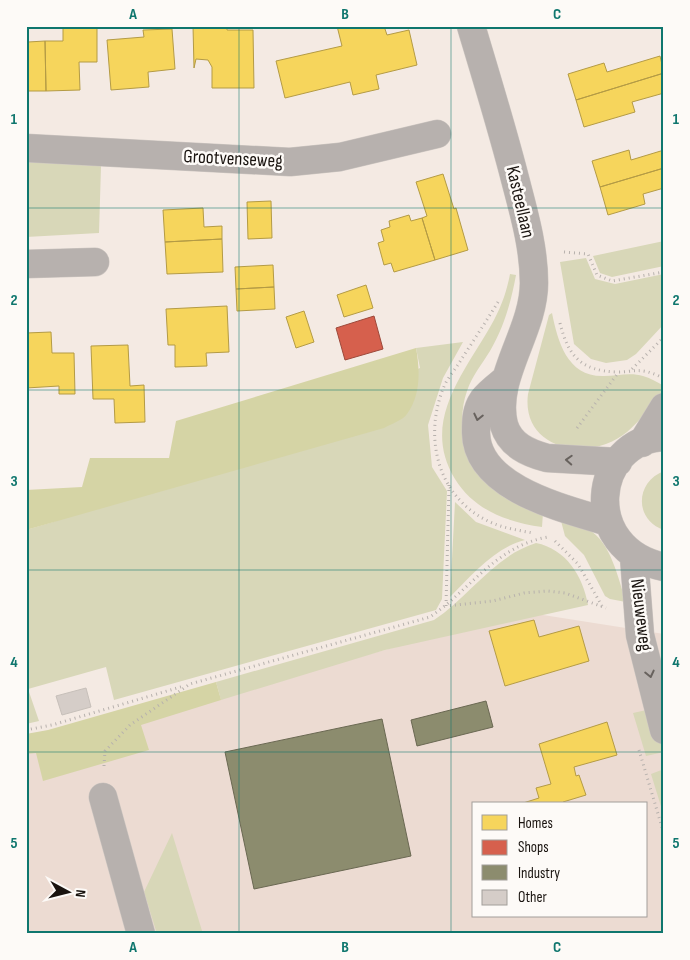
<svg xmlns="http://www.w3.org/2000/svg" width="690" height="960" font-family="'Sofia Sans Condensed',sans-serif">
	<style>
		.industrial { fill: #ecdbd2; fill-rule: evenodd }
		.green { fill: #d8d7b8 }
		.forest { fill: #d5d4a5 }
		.homes { fill: #f6d55c; stroke: #b49b45 }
		.shops { fill: #d6604d; stroke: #9d493a }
		.industry { fill: #8c8c6e; stroke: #6a6852 }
		.building { fill: #d5cdc8; stroke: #c7c0ba }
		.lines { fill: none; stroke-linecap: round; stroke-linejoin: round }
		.minor-casing { stroke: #cfc8c3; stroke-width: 29 }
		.tertiary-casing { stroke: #cfc8c3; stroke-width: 29 }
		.path { stroke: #b7b1ad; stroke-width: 3; stroke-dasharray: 1 4; stroke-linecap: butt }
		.minor { stroke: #b7b1ae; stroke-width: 28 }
		.tertiary { stroke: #b7b1ae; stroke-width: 28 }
		.oneway { stroke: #68625e }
		.grid { fill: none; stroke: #0f766e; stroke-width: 1; stroke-opacity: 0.55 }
		.labels { text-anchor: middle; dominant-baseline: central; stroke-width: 5; stroke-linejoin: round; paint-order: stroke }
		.street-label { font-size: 19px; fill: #19130f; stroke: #fdfaf7 }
		.neatline { fill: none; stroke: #0f766e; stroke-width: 2 }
		.grid-label { font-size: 16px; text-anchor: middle; font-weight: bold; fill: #0f766e }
	</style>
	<rect width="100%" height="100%" fill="#f4eae3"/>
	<!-- industrial -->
	<path class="industrial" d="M 524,612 L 664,634 L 664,934 L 26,934 L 26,748 ZM 474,804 L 646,804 L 646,916 L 474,916 Z"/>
	<!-- green -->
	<path class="green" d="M 26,162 L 101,166 L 99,233 L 26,237 Z
		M 664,241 L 664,266 L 612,277 L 600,273 L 593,256 Z
		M 586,258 L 595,279 L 615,284 L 664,274 L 664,324 L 636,354 L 627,360 L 606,363 L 591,359 L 574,344 L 560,262 Z
		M 510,274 L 516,275 C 511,302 504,327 490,351 C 482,364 472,376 467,391 C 462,405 461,421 464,436 C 471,480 503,503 543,513 L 542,527 C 507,522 474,510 455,479 C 419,420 467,370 494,320 C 502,305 507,290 510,274 Z
		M 552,313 C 558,342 567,377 604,376 C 616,376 631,372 643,376 C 650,378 657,382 664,386 C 662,395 652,407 645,414 C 633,427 623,438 606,444 C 568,458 522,440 528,394 L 549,315 Z
		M 463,342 L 443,378 L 428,425 L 432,467 L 447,491 L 442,599 L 436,610 L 114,700 L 106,667 L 28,689 L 39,721 L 26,724 L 26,530 L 53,522 L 420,368 L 416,348 Z
		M 664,471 L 664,530 C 634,520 635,482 664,471 Z
		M 455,502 L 476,522 L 525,540 C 495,547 471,576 450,597 Z
		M 561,521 C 569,523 580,525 588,529 C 611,542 618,578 626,602 L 610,599 L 605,596 L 584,555 L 565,536 Z
		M 536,543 C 566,549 583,576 588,605 L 385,650 L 221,700 L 216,682 L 434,620 C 469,597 494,556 536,543 Z
		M 651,709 L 664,752 L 646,756 L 633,713 Z
		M 664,769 L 664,816 L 651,774 Z
		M 172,833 L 203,934 L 157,934 L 144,892 Z"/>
	<!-- forest -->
	<path class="forest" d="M 416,348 C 420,369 421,395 407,414 C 403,420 391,424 384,428 L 26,530 L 26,490 L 82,487 L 90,458 L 169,458 L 176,421 Z
		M 216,682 L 221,700 L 141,725 L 149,750 L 43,781 L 36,753 L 26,754 L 26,734 L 48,730 Z"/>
	<!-- homes -->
	<path class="homes" d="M 26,26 L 28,42 L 45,41 L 46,91 L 26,91 Z
		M 63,26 L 97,26 L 97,62 L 79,62 L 80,90 L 46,91 L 45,41 L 63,41 Z
		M 193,26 L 227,26 L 227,30 L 253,30 L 254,88 L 212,88 L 212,67 L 208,60 L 196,59 L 194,68 Z
		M 337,26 L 384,26 L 387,35 L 409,30 L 417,65 L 376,75 L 379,89 L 353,95 L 350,82 L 285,98 L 276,61 L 342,46 Z
		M 172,29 L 175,69 L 148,72 L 149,87 L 111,90 L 107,40 L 144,37 L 143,30 Z
		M 660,56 L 664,73 L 576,100 L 568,74 L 604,63 L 607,72 Z
		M 664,73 L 664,93 L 632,102 L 635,112 L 584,127 L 576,100 Z
		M 629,150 L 631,160 L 664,150 L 664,168 L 600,187 L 592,161 Z
		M 664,168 L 664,188 L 643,194 L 645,204 L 608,215 L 600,187 Z
		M 443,174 L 454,209 L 456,208 L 468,250 L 435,260 L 422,218 L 427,216 L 416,182 Z
		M 271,201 L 272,238 L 248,239 L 247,202 Z
		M 203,208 L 204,227 L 222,226 L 222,239 L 165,242 L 163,210 Z
		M 409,215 L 411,221 L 422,218 L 435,260 L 394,272 L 391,263 L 384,265 L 378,243 L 384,241 L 381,230 L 390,227 L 389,221 Z
		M 222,239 L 223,272 L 167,274 L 165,242 Z
		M 273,265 L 274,287 L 236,289 L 235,267 Z
		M 366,285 L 373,308 L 344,317 L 337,295 Z
		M 274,287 L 275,309 L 237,311 L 236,289 Z
		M 227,306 L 229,352 L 206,353 L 207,366 L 175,367 L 175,345 L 168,345 L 166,309 Z
		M 304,311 L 314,342 L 296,348 L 286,317 Z
		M 51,332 L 52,353 L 74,353 L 75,394 L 59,394 L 59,386 L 26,388 L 26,333 Z
		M 128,345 L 130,386 L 144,385 L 145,422 L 115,423 L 114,399 L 93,399 L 91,346 Z
		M 534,620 L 539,637 L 579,626 L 589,661 L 505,686 L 489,631 Z
		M 607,722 L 617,755 L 574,767 L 576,776 L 579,775 L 586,795 L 563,802 L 564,804 L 520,804 L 539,798 L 536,788 L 551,784 L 539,744 Z"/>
	<!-- shops -->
	<path class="shops" d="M 374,316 L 383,349 L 345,360 L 336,328 Z"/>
	<!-- industry -->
	<path class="industry" d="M 486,701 L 493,727 L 417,746 L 411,720 Z
		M 382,719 L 411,856 L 254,889 L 225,752 Z"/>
	<!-- building -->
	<path class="building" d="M 86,688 L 91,707 L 62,715 L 56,696 Z"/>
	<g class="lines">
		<!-- minor casing -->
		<g class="minor-casing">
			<path id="minor" d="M 26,148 L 290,162 L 340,157 L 437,134
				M 26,264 L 95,262
				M 103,797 L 141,934"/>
		</g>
		<!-- tertiary casing -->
		<g class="tertiary-casing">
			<path id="tertiary" d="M 471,26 C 486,76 501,125 514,175 C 523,210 534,246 534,283 C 534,332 492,378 504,425 C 510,445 528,453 547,458 L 618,462
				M 506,379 C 499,385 489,392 483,400 C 476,410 476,421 476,433 C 477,489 566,509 608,522
				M 664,437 C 592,440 579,549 664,567
				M 642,443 L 664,407
				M 634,557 L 640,635 L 664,730"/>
		</g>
		<!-- path -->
		<path class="path" d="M 564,252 L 588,254 L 597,275 L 612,281 L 664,272
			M 498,302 C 485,323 472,343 459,363 C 454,371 446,380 443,389 C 424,437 437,495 486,520 C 501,528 517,530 533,533
			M 560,323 C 568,356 581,371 617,372 C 635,372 639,367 659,376
			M 632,369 L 664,337
			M 577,428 L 618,373
			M 449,485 L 446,606 L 493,601 L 524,593 L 548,591 L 565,593 L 606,608
			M 555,541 L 578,564 L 602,606
			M 26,730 L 52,725 L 184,686
			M 639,750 L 664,834
			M 104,766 L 105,751 L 130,725 L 190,684 L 430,617 C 471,589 496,546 548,537"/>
		<!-- minor -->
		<use href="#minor" class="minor"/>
		<!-- tertiary -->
		<use href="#tertiary" class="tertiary"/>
	</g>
	<!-- one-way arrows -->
	<defs><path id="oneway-chevron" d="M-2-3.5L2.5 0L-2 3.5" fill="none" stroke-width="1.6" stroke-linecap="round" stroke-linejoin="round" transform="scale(1.25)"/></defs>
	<g class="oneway">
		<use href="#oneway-chevron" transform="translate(478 417) rotate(103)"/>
		<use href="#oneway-chevron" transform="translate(569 460) rotate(-177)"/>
		<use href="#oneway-chevron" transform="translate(650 674) rotate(77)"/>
	</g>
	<!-- grid -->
	<path class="grid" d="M 239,26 L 239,934M 451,26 L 451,934M 26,208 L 664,208M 26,390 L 664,390M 26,570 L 664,570M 26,752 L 664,752"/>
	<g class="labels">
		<!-- street labels -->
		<g class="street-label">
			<text transform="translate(233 159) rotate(3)">Grootvenseweg</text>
			<text transform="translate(520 202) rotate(77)">Kasteellaan</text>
			<text transform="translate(641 615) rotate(83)">Nieuweweg</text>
		</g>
	</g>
	<!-- border -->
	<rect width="690" height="960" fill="none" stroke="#fdfaf7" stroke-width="55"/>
	<!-- legend -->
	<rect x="472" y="802" width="175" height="115" fill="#fdfaf7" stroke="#a29e9a"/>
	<rect x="482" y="815" width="25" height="15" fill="#f6d55c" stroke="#a29e9a"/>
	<text x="518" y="828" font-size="15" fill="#19130f">Homes</text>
	<rect x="482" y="840" width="25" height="15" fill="#d6604d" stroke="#a29e9a"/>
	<text x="518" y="852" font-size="15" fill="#19130f">Shops</text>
	<rect x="482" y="865" width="25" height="15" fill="#8c8c6e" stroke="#a29e9a"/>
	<text x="518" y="878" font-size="15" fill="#19130f">Industry</text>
	<rect x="482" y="890" width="25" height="15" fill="#d5cdc8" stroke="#a29e9a"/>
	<text x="518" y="902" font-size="15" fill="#19130f">Other</text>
	<!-- north arrow -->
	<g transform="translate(68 892) rotate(97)" stroke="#fdfaf7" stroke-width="4" paint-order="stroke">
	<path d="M0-4L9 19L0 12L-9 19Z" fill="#19130f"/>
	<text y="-8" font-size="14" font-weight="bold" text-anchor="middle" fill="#19130f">N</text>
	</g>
	<rect x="28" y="28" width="634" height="904" class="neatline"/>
	<g class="grid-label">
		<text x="133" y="19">A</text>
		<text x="345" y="19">B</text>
		<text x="557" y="19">C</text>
		<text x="14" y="124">1</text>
		<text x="676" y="124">1</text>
		<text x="14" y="305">2</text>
		<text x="676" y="305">2</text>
		<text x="14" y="486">3</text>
		<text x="676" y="486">3</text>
		<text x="14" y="667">4</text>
		<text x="676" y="667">4</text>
		<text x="14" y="848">5</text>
		<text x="676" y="848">5</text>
		<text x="133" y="952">A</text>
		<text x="345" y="952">B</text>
		<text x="557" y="952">C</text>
	</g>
</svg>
